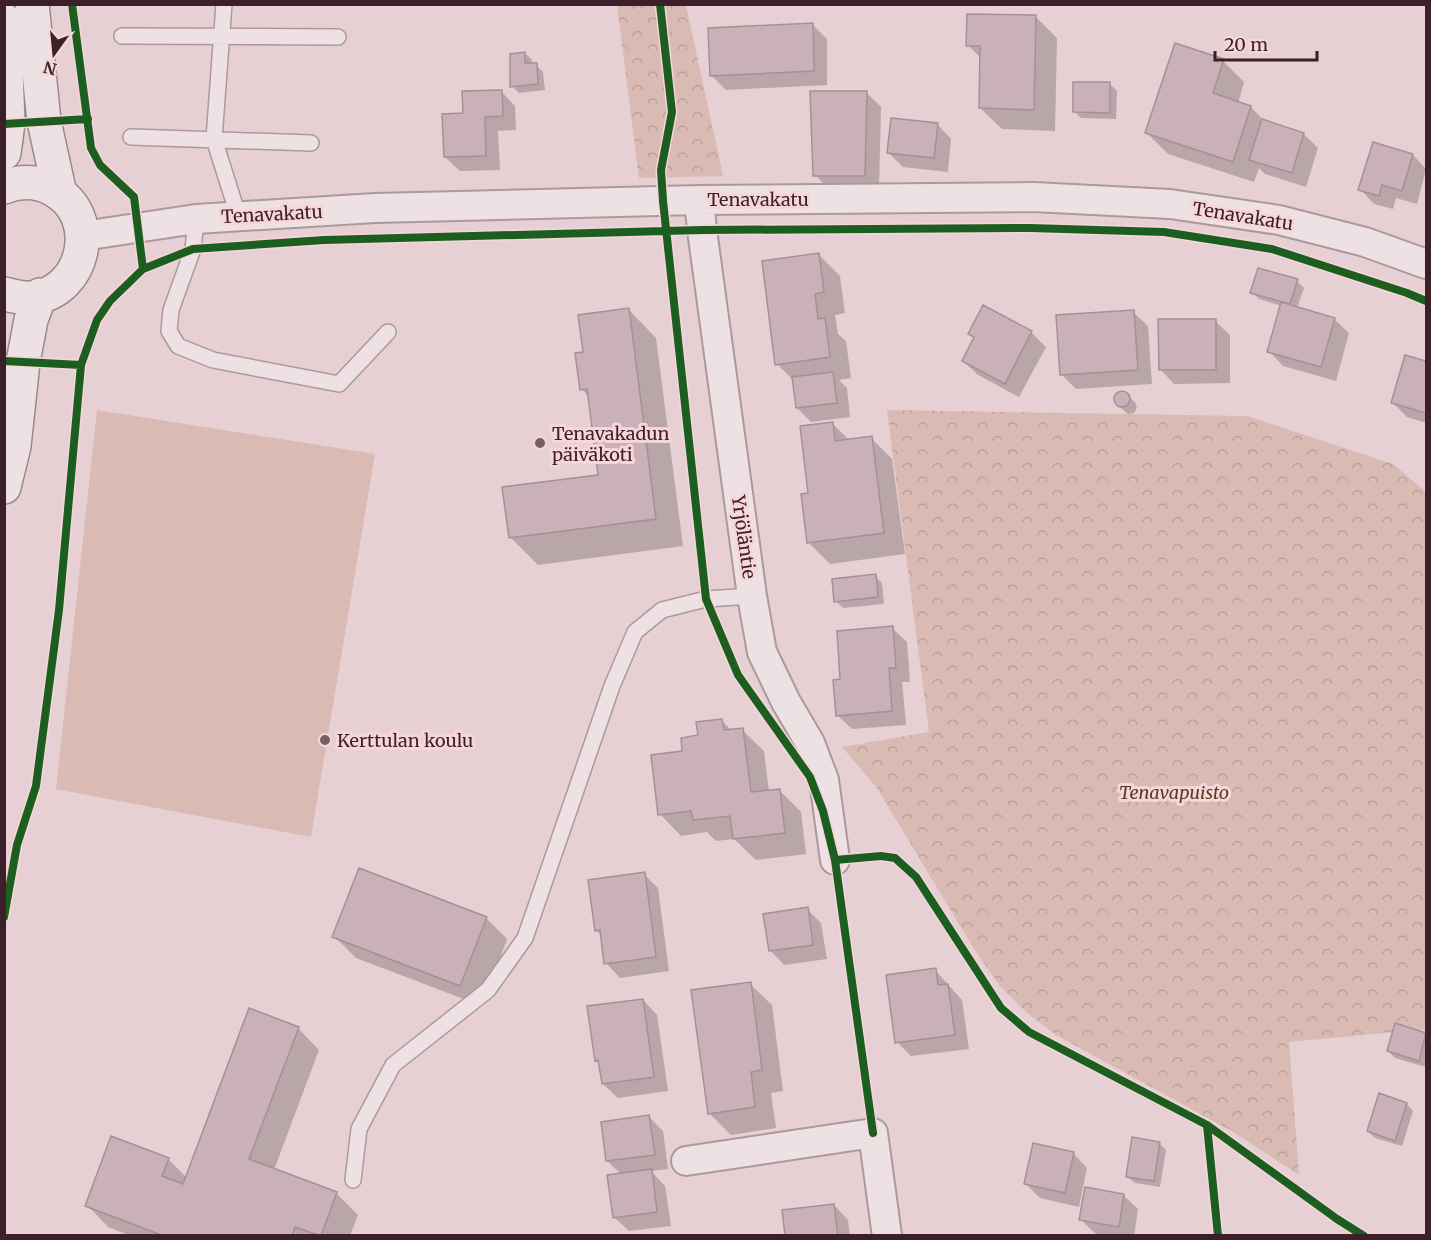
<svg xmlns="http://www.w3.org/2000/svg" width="1431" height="1240" font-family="Merriweather,serif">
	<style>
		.forest { fill: url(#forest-crowns) }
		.garden { fill: #d9bbb4 }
		.shadow { fill: #0003 }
		.building { fill: #cab1b9; stroke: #a78f96; stroke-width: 1.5 }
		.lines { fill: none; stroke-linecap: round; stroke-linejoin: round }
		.lane-casing { stroke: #ac989d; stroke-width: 18 }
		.street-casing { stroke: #ac989d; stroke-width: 32 }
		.secondary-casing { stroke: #9b888d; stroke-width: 36 }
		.lane { stroke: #eee1e3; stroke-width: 15 }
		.street { stroke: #eee1e3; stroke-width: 28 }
		.secondary { stroke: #eee1e3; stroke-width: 33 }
		.cycleway-casing { stroke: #f7d6da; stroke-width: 11 }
		.cycleway { stroke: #1b5e20; stroke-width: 8 }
		.poi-dot { fill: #785d64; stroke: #f7d6da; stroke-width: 2 }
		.labels { text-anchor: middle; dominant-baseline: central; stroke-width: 6; stroke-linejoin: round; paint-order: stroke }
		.street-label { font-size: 18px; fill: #3c1f29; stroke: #f7d6da }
		.poi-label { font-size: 18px; fill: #3c1f29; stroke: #f7d6da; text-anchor: start }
		.park-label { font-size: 18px; font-style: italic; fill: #583b25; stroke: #f7d6da }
	</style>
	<defs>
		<pattern id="forest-crowns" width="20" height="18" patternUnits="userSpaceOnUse" patternTransform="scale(1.5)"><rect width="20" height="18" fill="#d9bbb4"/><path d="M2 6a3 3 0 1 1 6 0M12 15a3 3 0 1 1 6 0" fill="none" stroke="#bba09b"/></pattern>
	</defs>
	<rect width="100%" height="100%" fill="#e6d0d3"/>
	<!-- forest -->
	<path class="forest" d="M 617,5 L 686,5 L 723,176 L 639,178 Z
		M 887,410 L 1247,416 L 1393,464 L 1426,492 L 1426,1029 L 1289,1042 L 1299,1175 L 1235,1133 L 1056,1035 L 1026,1012 L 1000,986 L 974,949 L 877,788 L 842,747 L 929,732 Z"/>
	<!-- garden -->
	<path class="garden" d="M 97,410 L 375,454 L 311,837 L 56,789 Z"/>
	<!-- shadow -->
	<path class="shadow" d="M 1036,17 L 1057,38 L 1055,131 L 1002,129 L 980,108 L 981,58 L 968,45 Z
		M 812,24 L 827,39 L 827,85 L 726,90 L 711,75 Z
		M 525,53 L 532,60 L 531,65 L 536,65 L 543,72 L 545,90 L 519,93 L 512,86 Z
		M 1223,61 L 1244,82 L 1238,103 L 1251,107 L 1265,122 L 1304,134 L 1318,148 L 1306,187 L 1265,174 L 1259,168 L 1254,182 L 1168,154 L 1147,133 Z
		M 1110,84 L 1117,91 L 1116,119 L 1081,118 L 1074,111 Z
		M 501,91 L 515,106 L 516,130 L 498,131 L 500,170 L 460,171 L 445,157 L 464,115 Z
		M 866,92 L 881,107 L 879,190 L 829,189 L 815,175 Z
		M 937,124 L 951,139 L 948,172 L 903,167 L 889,153 Z
		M 1413,155 L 1426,169 L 1417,204 L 1396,198 L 1393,209 L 1374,204 L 1360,189 Z
		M 819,255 L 840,276 L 845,313 L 835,315 L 838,334 L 846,341 L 851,378 L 839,380 L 847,388 L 850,417 L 811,422 L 797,408 L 794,381 L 777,364 Z
		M 1297,281 L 1304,288 L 1297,308 L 1334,319 L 1349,333 L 1336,381 L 1283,366 L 1269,351 L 1282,306 L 1259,299 L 1252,292 Z
		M 984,307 L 1032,333 L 1046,347 L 1019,397 L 978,375 L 963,361 L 975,338 L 970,333 Z
		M 629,310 L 656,338 L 683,546 L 538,565 L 510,537 L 600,476 L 590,398 L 582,389 L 584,353 Z
		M 1133,312 L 1148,326 L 1152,384 L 1076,389 L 1062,375 Z
		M 1215,321 L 1230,335 L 1230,383 L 1174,384 L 1160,369 Z
		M 1406,357 L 1426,363 L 1426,423 L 1407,417 L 1392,402 Z
		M 1123,392 L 1135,402 L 1137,408 L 1134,413 L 1128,414 L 1115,403 L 1115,398 L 1117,394 Z
		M 832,423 L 850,441 L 871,438 L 892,459 L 905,554 L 830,564 L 809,543 L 803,495 L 810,494 Z
		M 875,576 L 882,583 L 884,604 L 843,608 L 836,601 Z
		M 892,628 L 907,642 L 910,682 L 902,682 L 906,725 L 852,729 L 837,715 L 842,680 Z
		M 722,721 L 732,731 L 742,730 L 764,751 L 769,792 L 779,790 L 801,812 L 806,854 L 756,860 L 734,839 L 716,841 L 707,832 L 681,836 L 660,814 L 684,752 L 699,736 Z
		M 644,874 L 658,888 L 669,971 L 620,978 L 606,963 L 602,936 L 596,930 Z
		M 807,909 L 821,923 L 827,959 L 784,965 L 770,950 Z
		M 486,918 L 507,939 L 482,1006 L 356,958 L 334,936 Z
		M 935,970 L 962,1000 L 969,1049 L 911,1056 L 897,1042 Z
		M 750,984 L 772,1005 L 783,1091 L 771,1093 L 776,1128 L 731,1135 L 709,1113 Z
		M 643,1000 L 657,1015 L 668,1091 L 618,1098 L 603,1084 L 601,1065 L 596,1060 Z
		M 1396,1025 L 1426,1034 L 1426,1067 L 1395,1058 L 1388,1051 Z
		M 298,1028 L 319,1050 L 274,1170 L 336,1193 L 358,1215 L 350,1236 L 131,1236 L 108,1227 L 87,1205 L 168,1159 L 187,1178 Z
		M 1407,1104 L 1413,1111 L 1402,1146 L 1375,1138 L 1368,1131 Z
		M 649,1117 L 663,1131 L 668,1169 L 651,1171 L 665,1186 L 671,1226 L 629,1231 L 614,1217 L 622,1175 L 607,1161 Z
		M 1159,1143 L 1166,1150 L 1160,1187 L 1135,1183 L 1128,1177 Z
		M 1073,1153 L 1087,1168 L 1079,1207 L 1040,1198 L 1026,1184 Z
		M 1123,1195 L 1138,1209 L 1134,1236 L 1096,1234 L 1081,1220 Z
		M 834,1205 L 848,1220 L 850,1236 L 786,1236 Z"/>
	<!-- building -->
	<path class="building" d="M 967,14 L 1036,15 L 1034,110 L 979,108 L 980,46 L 966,46 Z
		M 813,23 L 814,71 L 710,76 L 708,28 Z
		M 1175,43 L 1224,59 L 1213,93 L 1251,106 L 1233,162 L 1145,133 Z
		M 525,52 L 525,63 L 537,63 L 538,84 L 510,87 L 510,54 Z
		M 1073,82 L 1110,82 L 1110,113 L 1073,112 Z
		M 502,90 L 503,116 L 485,117 L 486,156 L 444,157 L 442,114 L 463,113 L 462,91 Z
		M 810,91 L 867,91 L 865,176 L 813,176 Z
		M 891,118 L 938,123 L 934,158 L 887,153 Z
		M 1262,119 L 1304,133 L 1292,173 L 1249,160 Z
		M 1373,142 L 1413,154 L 1402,191 L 1382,185 L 1379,196 L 1358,190 Z
		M 819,253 L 824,292 L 815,294 L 818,319 L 825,318 L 830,357 L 775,365 L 762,261 Z
		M 1258,268 L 1298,279 L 1290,304 L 1250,293 Z
		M 1281,302 L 1335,318 L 1321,367 L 1267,352 Z
		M 983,305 L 1032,331 L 1005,384 L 962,361 L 974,337 L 968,334 Z
		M 629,308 L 656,519 L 509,538 L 502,487 L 598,475 L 587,389 L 580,390 L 575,353 L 583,352 L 578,315 Z
		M 1134,310 L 1138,370 L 1060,375 L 1056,315 Z
		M 1158,319 L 1216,319 L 1216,370 L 1159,370 Z
		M 1405,355 L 1426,361 L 1426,413 L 1391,403 Z
		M 833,372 L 837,403 L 796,408 L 792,377 Z
		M1114 399a8 8 0 1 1 16 0a8 8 0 1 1-16 0Z
		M 833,422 L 835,441 L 872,436 L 884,533 L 807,543 L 801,494 L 808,493 L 800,426 Z
		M 876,574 L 878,597 L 834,602 L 832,579 Z
		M 893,626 L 896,668 L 889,668 L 892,711 L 836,716 L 833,680 L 840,679 L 837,631 Z
		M 722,719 L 724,730 L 743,728 L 751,792 L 780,789 L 785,833 L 733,839 L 730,816 L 693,820 L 691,811 L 658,815 L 651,755 L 682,751 L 681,738 L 698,735 L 696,722 Z
		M 359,868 L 487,917 L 460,986 L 332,937 Z
		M 645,872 L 656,957 L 604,964 L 600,930 L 595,931 L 588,880 Z
		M 808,907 L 813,945 L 769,951 L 763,914 Z
		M 936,968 L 938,985 L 948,984 L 955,1035 L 895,1043 L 886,975 Z
		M 751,982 L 762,1070 L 751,1072 L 755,1107 L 708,1114 L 691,990 Z
		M 643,999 L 654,1077 L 602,1084 L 598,1060 L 595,1061 L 587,1006 Z
		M 249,1008 L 299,1027 L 249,1159 L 337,1192 L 321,1236 L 295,1227 L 292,1236 L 164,1236 L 85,1206 L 111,1136 L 169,1158 L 162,1176 L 183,1184 Z
		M 1395,1023 L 1426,1033 L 1419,1061 L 1387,1051 Z
		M 1379,1093 L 1407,1103 L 1395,1141 L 1367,1131 Z
		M 649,1115 L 655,1155 L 606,1161 L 601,1122 Z
		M 1132,1137 L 1160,1142 L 1154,1181 L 1126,1177 Z
		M 1033,1143 L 1074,1152 L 1065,1193 L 1024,1184 Z
		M 652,1169 L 657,1212 L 613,1218 L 607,1175 Z
		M 1085,1187 L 1124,1194 L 1119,1227 L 1079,1220 Z
		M 834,1204 L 838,1236 L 785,1236 L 782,1210 Z"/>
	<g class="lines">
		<!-- lane casing -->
		<g class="lane-casing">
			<path id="lane" d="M 224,4 L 214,139 L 238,215
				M 122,36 L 338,37
				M 131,137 L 311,143
				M 196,219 L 193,249 L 171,310 L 169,331 L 178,346 L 213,360 L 339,384 L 388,332
				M 353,1180 L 359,1129 L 393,1065 L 488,990 L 525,938 L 612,686 L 635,632 L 662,610 L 706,599 L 752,596"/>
		</g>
		<!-- street casing -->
		<g class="street-casing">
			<path id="street" d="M 699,200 L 702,230 L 752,596 L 762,652 L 786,702 L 810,743 L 824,780 L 835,860
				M 83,236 L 196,219 L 375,208 L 699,200 L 1034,197 L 1170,204 L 1279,220 L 1365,242 L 1426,264
				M 686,1161 L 873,1133 L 887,1236"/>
		</g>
		<!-- secondary casing -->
		<g class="secondary-casing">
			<path id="secondary" d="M 32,4 L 44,121 L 60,194
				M 4,20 L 8,123 L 4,153
				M 4,187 C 22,180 38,181 54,190 C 101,216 86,292 32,298 C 23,299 14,296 4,294
				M 4,487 L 14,446 L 23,362 L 31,320 L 40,295"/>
		</g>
		<!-- lane -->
		<use href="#lane" class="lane"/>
		<!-- street -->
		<use href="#street" class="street"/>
		<!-- secondary -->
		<use href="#secondary" class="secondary"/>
		<!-- cycleway casing -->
		<g class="cycleway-casing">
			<path id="cycleway" d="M 72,4 L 91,148 L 100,165 L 134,197 L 143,269
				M 660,4 L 672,112 L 661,170 L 663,201 L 706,599 L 738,675 L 810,777 L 823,811 L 835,860 L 873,1133
				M 4,124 L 88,119
				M 4,361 L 81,365
				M 835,860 L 881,856 L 895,858 L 916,877 L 1001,1008 L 1029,1032 L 1207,1125 L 1337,1219 L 1364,1236
				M 4,917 L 17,845 L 36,786 L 59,610 L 81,365 L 97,320 L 110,301 L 143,269 L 193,249 L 324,240 L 702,230 L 1030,228 L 1164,232 L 1272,249 L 1407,293 L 1426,301
				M 1207,1125 L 1218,1236"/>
		</g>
		<!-- cycleway -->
		<use href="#cycleway" class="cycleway"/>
	</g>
	<!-- markers -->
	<g class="poi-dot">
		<circle cx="540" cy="443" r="6"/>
		<circle cx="325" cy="740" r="6"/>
	</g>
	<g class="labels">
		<!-- street labels -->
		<g class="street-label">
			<text x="758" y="199">Tenavakatu</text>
			<text transform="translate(272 214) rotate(-3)">Tenavakatu</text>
			<text transform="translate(1243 216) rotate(9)">Tenavakatu</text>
			<text transform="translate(744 537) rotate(82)">Yrjöläntie</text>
		</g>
		<!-- poi labels -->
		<g class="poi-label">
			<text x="552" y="433">Tenavakadun<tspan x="552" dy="21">päiväkoti</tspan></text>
			<text x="337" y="740">Kerttulan koulu</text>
		</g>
		<!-- park labels -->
		<g class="park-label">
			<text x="1174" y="792">Tenavapuisto</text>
		</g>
	</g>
	<!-- border -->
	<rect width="1431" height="1240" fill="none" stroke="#3c1f29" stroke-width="12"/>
	<!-- north arrow -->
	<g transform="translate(54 54) rotate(195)" stroke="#f7d6da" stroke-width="4.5" paint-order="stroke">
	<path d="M0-4.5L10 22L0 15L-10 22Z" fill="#3c1f29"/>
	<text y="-9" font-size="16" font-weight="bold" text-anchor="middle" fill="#3c1f29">N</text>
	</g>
	<!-- scale -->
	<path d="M1215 51v9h102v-9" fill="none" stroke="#3c1f29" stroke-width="3"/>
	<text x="1224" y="51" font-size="18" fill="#3c1f29" stroke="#f7d6da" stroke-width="4.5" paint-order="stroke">20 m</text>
</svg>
